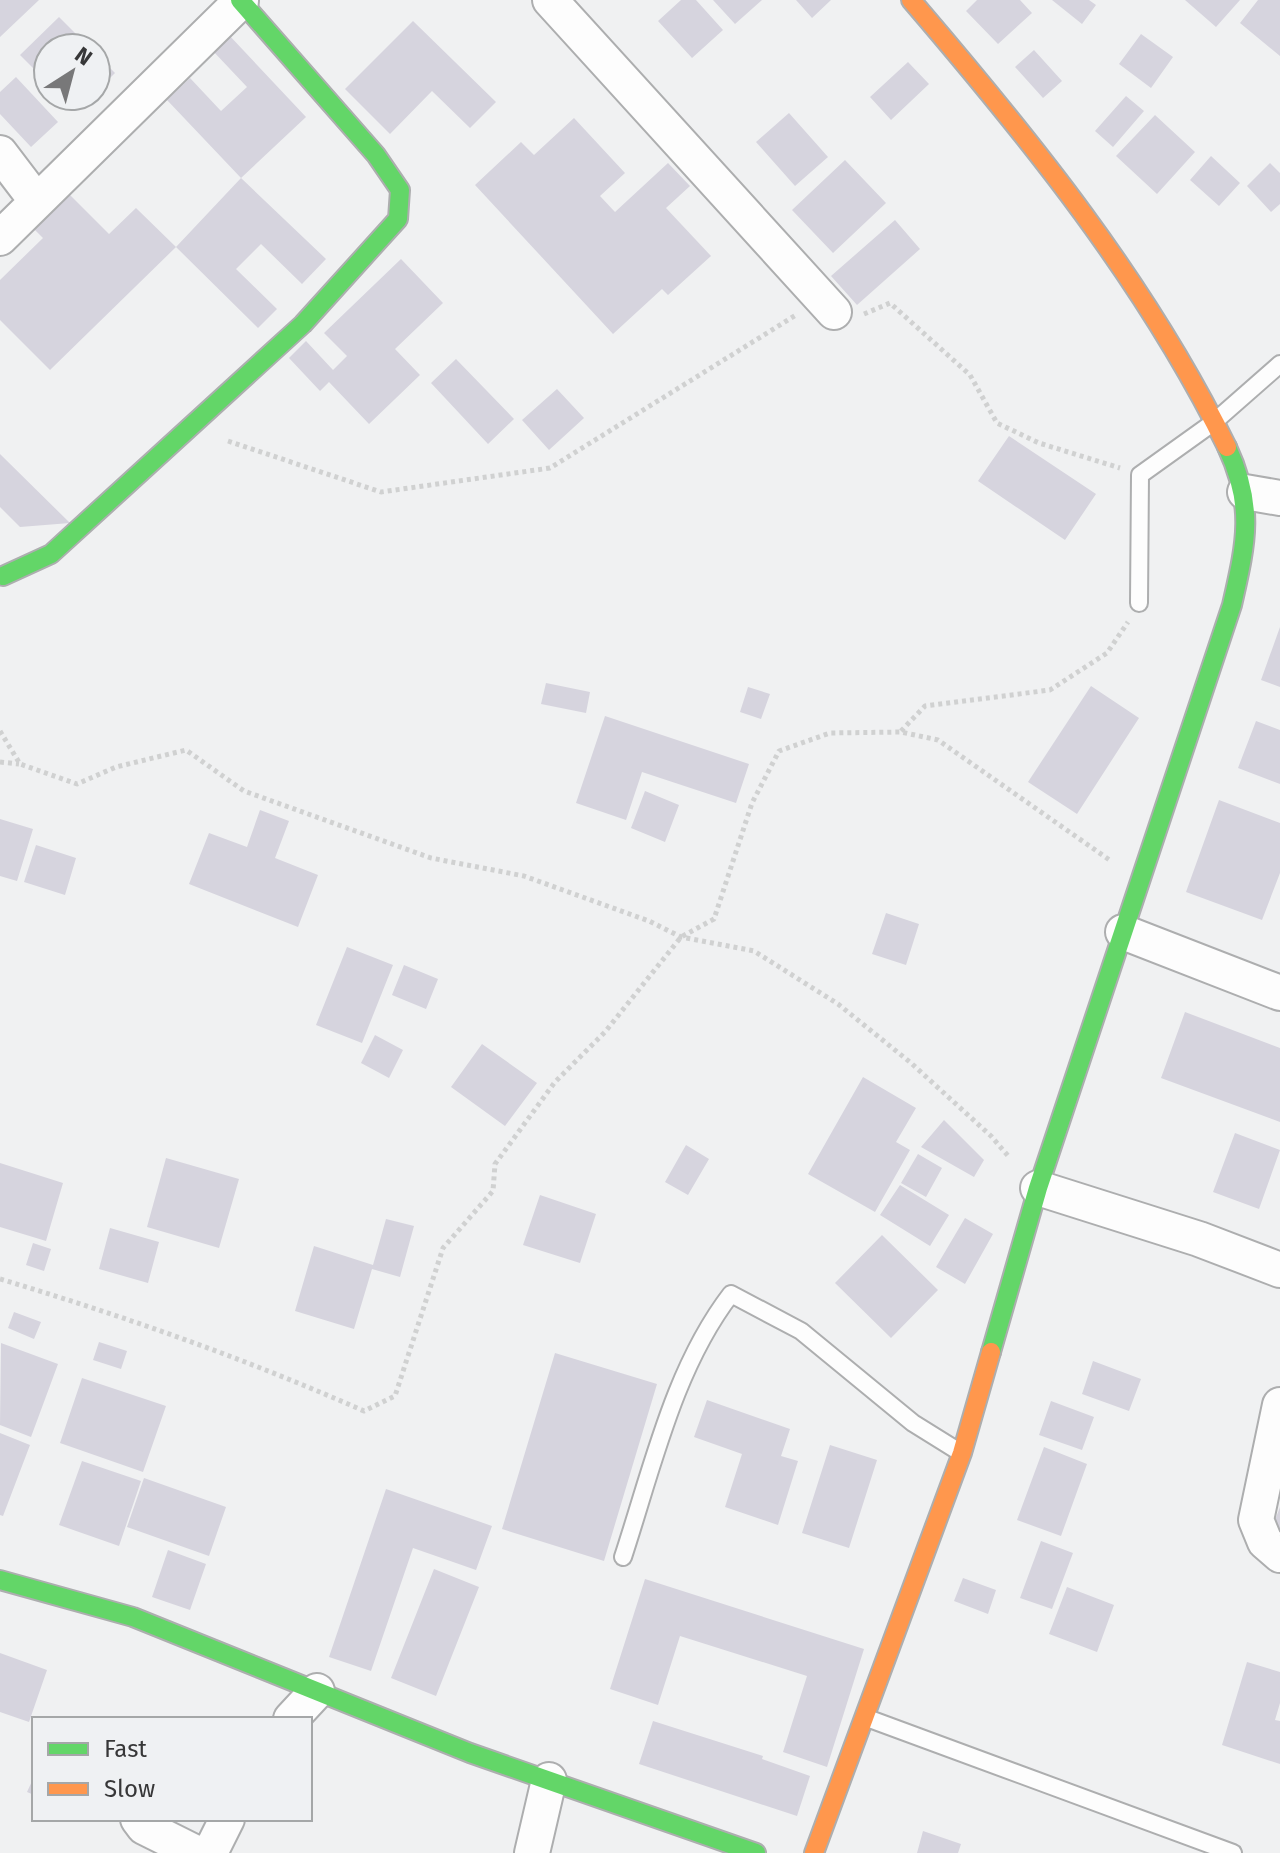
<svg xmlns="http://www.w3.org/2000/svg" width="1280" height="1853" font-family="'Fira Sans',sans-serif">
	<style>
		.building { fill: #d6d4de }
		.lines { fill: none; stroke-linecap: round; stroke-linejoin: round }
		.lane-casing { stroke: #adaeaf; stroke-width: 20 }
		.street-casing { stroke: #adaeaf; stroke-width: 38 }
		.fast-casing { stroke: #adaeaf; stroke-width: 22 }
		.slow-casing { stroke: #adaeaf; stroke-width: 22 }
		.path { stroke: #d0d1d1; stroke-width: 5; stroke-dasharray: 4 4; stroke-linecap: butt }
		.lane { stroke: #fdfdfd; stroke-width: 16 }
		.street { stroke: #fdfdfd; stroke-width: 34 }
		.fast { stroke: #63d668; stroke-width: 18 }
		.slow { stroke: #ff974d; stroke-width: 18 }
	</style>
	<rect width="100%" height="100%" fill="#f0f1f2"/>
	<!-- building -->
	<path class="building" d="M 0,0 L 39,0 L 0,37 Z
		M 681,0 L 696,0 L 723,30 L 692,58 L 658,21 Z
		M 713,0 L 762,0 L 735,24 Z
		M 796,0 L 831,0 L 812,18 Z
		M 977,0 L 1020,0 L 1032,13 L 998,44 L 966,11 Z
		M 1052,0 L 1089,0 L 1096,5 L 1082,24 Z
		M 1185,0 L 1240,0 L 1216,27 Z
		M 1258,0 L 1280,0 L 1280,56 L 1240,23 Z
		M 59,17 L 90,48 L 48,48 L 48,83 L 20,55 Z
		M 413,21 L 496,102 L 470,128 L 432,91 L 390,134 L 345,89 Z
		M 228,34 L 306,117 L 241,178 L 326,259 L 302,284 L 261,244 L 236,269 L 277,309 L 258,328 L 176,247 L 50,370 L 0,320 L 0,280 L 43,238 L 29,224 L 64,189 L 109,234 L 136,208 L 176,247 L 241,178 L 167,100 L 190,78 L 221,111 L 247,87 L 212,50 Z
		M 1141,34 L 1173,57 L 1151,88 L 1119,64 Z
		M 1034,50 L 1062,81 L 1043,98 L 1015,67 Z
		M 96,54 L 115,73 L 96,92 Z
		M 908,62 L 929,84 L 891,120 L 870,97 Z
		M 16,77 L 58,122 L 31,147 L 0,114 L 0,92 Z
		M 61,96 L 91,96 L 76,111 Z
		M 1126,96 L 1144,111 L 1113,147 L 1095,131 Z
		M 789,113 L 828,157 L 795,186 L 756,142 Z
		M 1155,115 L 1195,152 L 1157,194 L 1116,156 Z
		M 574,118 L 625,173 L 600,196 L 615,212 L 668,163 L 690,186 L 666,208 L 711,256 L 668,295 L 662,289 L 613,334 L 475,185 L 521,142 L 534,155 Z
		M 1211,156 L 1240,183 L 1219,206 L 1190,180 Z
		M 845,160 L 886,203 L 833,253 L 792,210 Z
		M 1270,163 L 1280,173 L 1280,204 L 1271,212 L 1247,186 Z
		M 895,220 L 920,249 L 857,305 L 831,276 Z
		M 401,259 L 443,303 L 395,349 L 420,375 L 369,424 L 329,382 L 320,391 L 289,358 L 306,341 L 333,370 L 347,356 L 324,333 Z
		M 456,359 L 514,419 L 488,444 L 431,383 Z
		M 557,389 L 584,418 L 549,450 L 522,420 Z
		M 1009,436 L 1096,494 L 1065,540 L 978,481 Z
		M 0,454 L 70,523 L 20,527 L 0,507 Z
		M 1280,627 L 1280,687 L 1261,680 Z
		M 546,683 L 590,692 L 586,713 L 541,704 Z
		M 1091,686 L 1139,718 L 1077,814 L 1028,782 Z
		M 748,687 L 770,694 L 761,719 L 740,712 Z
		M 605,716 L 749,764 L 736,803 L 642,772 L 626,820 L 576,803 Z
		M 1256,721 L 1280,730 L 1280,784 L 1238,768 Z
		M 645,791 L 679,805 L 665,842 L 631,828 Z
		M 1219,800 L 1280,823 L 1280,873 L 1262,920 L 1186,892 Z
		M 260,810 L 289,821 L 275,858 L 318,875 L 298,927 L 189,884 L 209,833 L 247,847 Z
		M 0,819 L 33,829 L 17,881 L 0,876 Z
		M 36,845 L 76,858 L 65,895 L 24,882 Z
		M 886,913 L 919,924 L 906,965 L 872,954 Z
		M 347,947 L 393,965 L 362,1043 L 316,1025 Z
		M 404,965 L 438,979 L 426,1009 L 392,995 Z
		M 1185,1012 L 1280,1048 L 1280,1122 L 1161,1078 Z
		M 375,1035 L 403,1050 L 389,1078 L 361,1063 Z
		M 482,1044 L 537,1083 L 505,1126 L 451,1087 Z
		M 863,1077 L 916,1108 L 896,1142 L 910,1150 L 875,1212 L 808,1174 Z
		M 944,1120 L 984,1160 L 974,1177 L 921,1147 Z
		M 1235,1133 L 1280,1150 L 1259,1209 L 1213,1192 Z
		M 686,1145 L 709,1159 L 688,1195 L 665,1182 Z
		M 918,1154 L 942,1168 L 926,1197 L 901,1183 Z
		M 166,1158 L 239,1179 L 219,1248 L 147,1227 Z
		M 0,1163 L 63,1183 L 46,1241 L 0,1227 Z
		M 900,1185 L 949,1215 L 930,1246 L 880,1215 Z
		M 540,1195 L 596,1214 L 580,1263 L 523,1245 Z
		M 965,1218 L 993,1234 L 965,1284 L 936,1267 Z
		M 386,1219 L 414,1226 L 400,1277 L 372,1269 L 354,1329 L 295,1311 L 314,1246 L 373,1265 Z
		M 110,1228 L 159,1242 L 148,1283 L 99,1269 Z
		M 882,1235 L 938,1290 L 891,1338 L 835,1283 Z
		M 33,1243 L 51,1249 L 44,1271 L 26,1265 Z
		M 14,1312 L 41,1322 L 34,1339 L 8,1328 Z
		M 99,1342 L 127,1351 L 121,1369 L 93,1360 Z
		M 1,1343 L 58,1364 L 31,1437 L 0,1425 Z
		M 555,1353 L 657,1384 L 604,1561 L 502,1529 Z
		M 1093,1361 L 1141,1379 L 1129,1411 L 1082,1394 Z
		M 82,1378 L 166,1406 L 143,1472 L 60,1443 Z
		M 707,1400 L 790,1429 L 781,1456 L 798,1461 L 778,1525 L 725,1507 L 742,1454 L 694,1437 Z
		M 1051,1401 L 1094,1417 L 1082,1450 L 1039,1435 Z
		M 0,1433 L 30,1445 L 3,1516 L 0,1515 Z
		M 830,1445 L 877,1460 L 849,1548 L 802,1533 Z
		M 1044,1447 L 1087,1464 L 1061,1536 L 1017,1520 Z
		M 82,1461 L 141,1481 L 119,1546 L 59,1525 Z
		M 144,1478 L 226,1507 L 209,1556 L 127,1527 Z
		M 386,1489 L 492,1526 L 476,1570 L 413,1548 L 371,1671 L 329,1657 Z
		M 1280,1507 L 1280,1541 L 1269,1536 Z
		M 1041,1541 L 1073,1553 L 1052,1609 L 1020,1598 Z
		M 168,1550 L 206,1564 L 190,1610 L 152,1597 Z
		M 434,1569 L 479,1587 L 436,1696 L 391,1678 Z
		M 963,1578 L 996,1590 L 988,1614 L 954,1601 Z
		M 645,1579 L 864,1649 L 827,1767 L 783,1752 L 807,1676 L 680,1636 L 658,1705 L 610,1689 Z
		M 1067,1587 L 1114,1605 L 1097,1652 L 1049,1634 Z
		M 0,1653 L 47,1670 L 29,1722 L 0,1712 Z
		M 1247,1662 L 1280,1672 L 1280,1703 L 1275,1720 L 1280,1721 L 1280,1764 L 1222,1745 Z
		M 653,1721 L 763,1756 L 762,1759 L 810,1776 L 797,1816 L 639,1764 Z
		M 34,1777 L 34,1795 L 27,1792 Z
		M 923,1831 L 961,1844 L 958,1853 L 917,1853 Z"/>
	<g class="lines">
		<!-- lane casing -->
		<g class="lane-casing">
			<path id="lane" d="M 1139,603 L 1140,475 L 1214,422 L 1280,364
				M 623,1557 C 652,1469 674,1368 731,1294 L 801,1331 L 913,1423 L 958,1451
				M 867,1718 L 1233,1853"/>
		</g>
		<!-- street casing -->
		<g class="street-casing">
			<path id="street" d="M 550,0 L 834,312
				M 0,153 L 35,199
				M 0,238 L 241,1
				M 1245,492 L 1280,498
				M 1123,932 L 1280,993
				M 1038,1188 L 1199,1239 L 1280,1270
				M 1280,1405 L 1256,1520 L 1265,1542 L 1280,1555
				M 291,1719 L 317,1691
				M 138,1819 L 144,1827 L 196,1853
				M 210,1853 L 227,1819
				M 532,1853 L 549,1780"/>
		</g>
		<!-- fast casing -->
		<g class="fast-casing">
			<path id="fast" d="M 3,576 L 51,554 L 303,324 L 398,219 L 400,190 L 376,155 L 240,0
				M 991,1352 L 1038,1188 L 1232,605 C 1246,543 1255,507 1227,447
				M 0,1580 L 133,1617 L 470,1753 L 756,1853"/>
		</g>
		<!-- slow casing -->
		<g class="slow-casing">
			<path id="slow" d="M 911,0 C 1030,139 1146,282 1227,447
				M 814,1853 L 962,1453 L 991,1352"/>
		</g>
		<!-- path -->
		<path class="path" d="M 864,314 L 890,303 L 970,375 L 997,423 L 1039,443 L 1120,468
			M 228,441 L 381,492 L 550,468 L 796,315
			M 0,731 L 20,764 L 77,784 L 116,767 L 186,750 L 244,791 L 431,858 L 524,876 L 649,921 L 681,937 L 754,951 L 838,1004 L 911,1063 L 991,1136 L 1009,1157
			M 901,731 L 925,706 L 1050,690 L 1107,653 L 1128,622
			M 0,762 L 19,764
			M 0,1279 C 124,1316 246,1359 364,1411 L 395,1396 L 443,1248 L 493,1191 L 495,1164 L 555,1082 L 605,1032 L 681,937 L 714,919 L 752,803 L 779,751 L 830,733 L 901,732 L 938,740 L 1111,861"/>
		<!-- lane -->
		<use href="#lane" class="lane"/>
		<!-- street -->
		<use href="#street" class="street"/>
		<!-- fast -->
		<use href="#fast" class="fast"/>
		<!-- slow -->
		<use href="#slow" class="slow"/>
	</g>
	<!-- legend -->
	<rect x="32" y="1717" width="280" height="104" fill="#eff1f3" stroke="#a5a7a8" stroke-width="2"/>
	<rect x="48" y="1743" width="40" height="12" fill="#63d668" stroke="#a5a7a8" stroke-width="2"/>
	<text x="104" y="1757" font-size="24" fill="#373738">Fast</text>
	<rect x="48" y="1783" width="40" height="12" fill="#ff974d" stroke="#a5a7a8" stroke-width="2"/>
	<text x="104" y="1797" font-size="24" fill="#373738">Slow</text>
	<!-- north arrow -->
	<g transform="translate(72 72) rotate(36)"><circle r="38" fill="#eff1f3" stroke="#a5a7a8" stroke-width="2"/>
	<path d="M0-6L14 30L0 20L-14 30Z" fill="#787879"/>
	<text y="-12" font-size="22" font-weight="bold" text-anchor="middle" fill="#373738">N</text>
	</g>
</svg>
